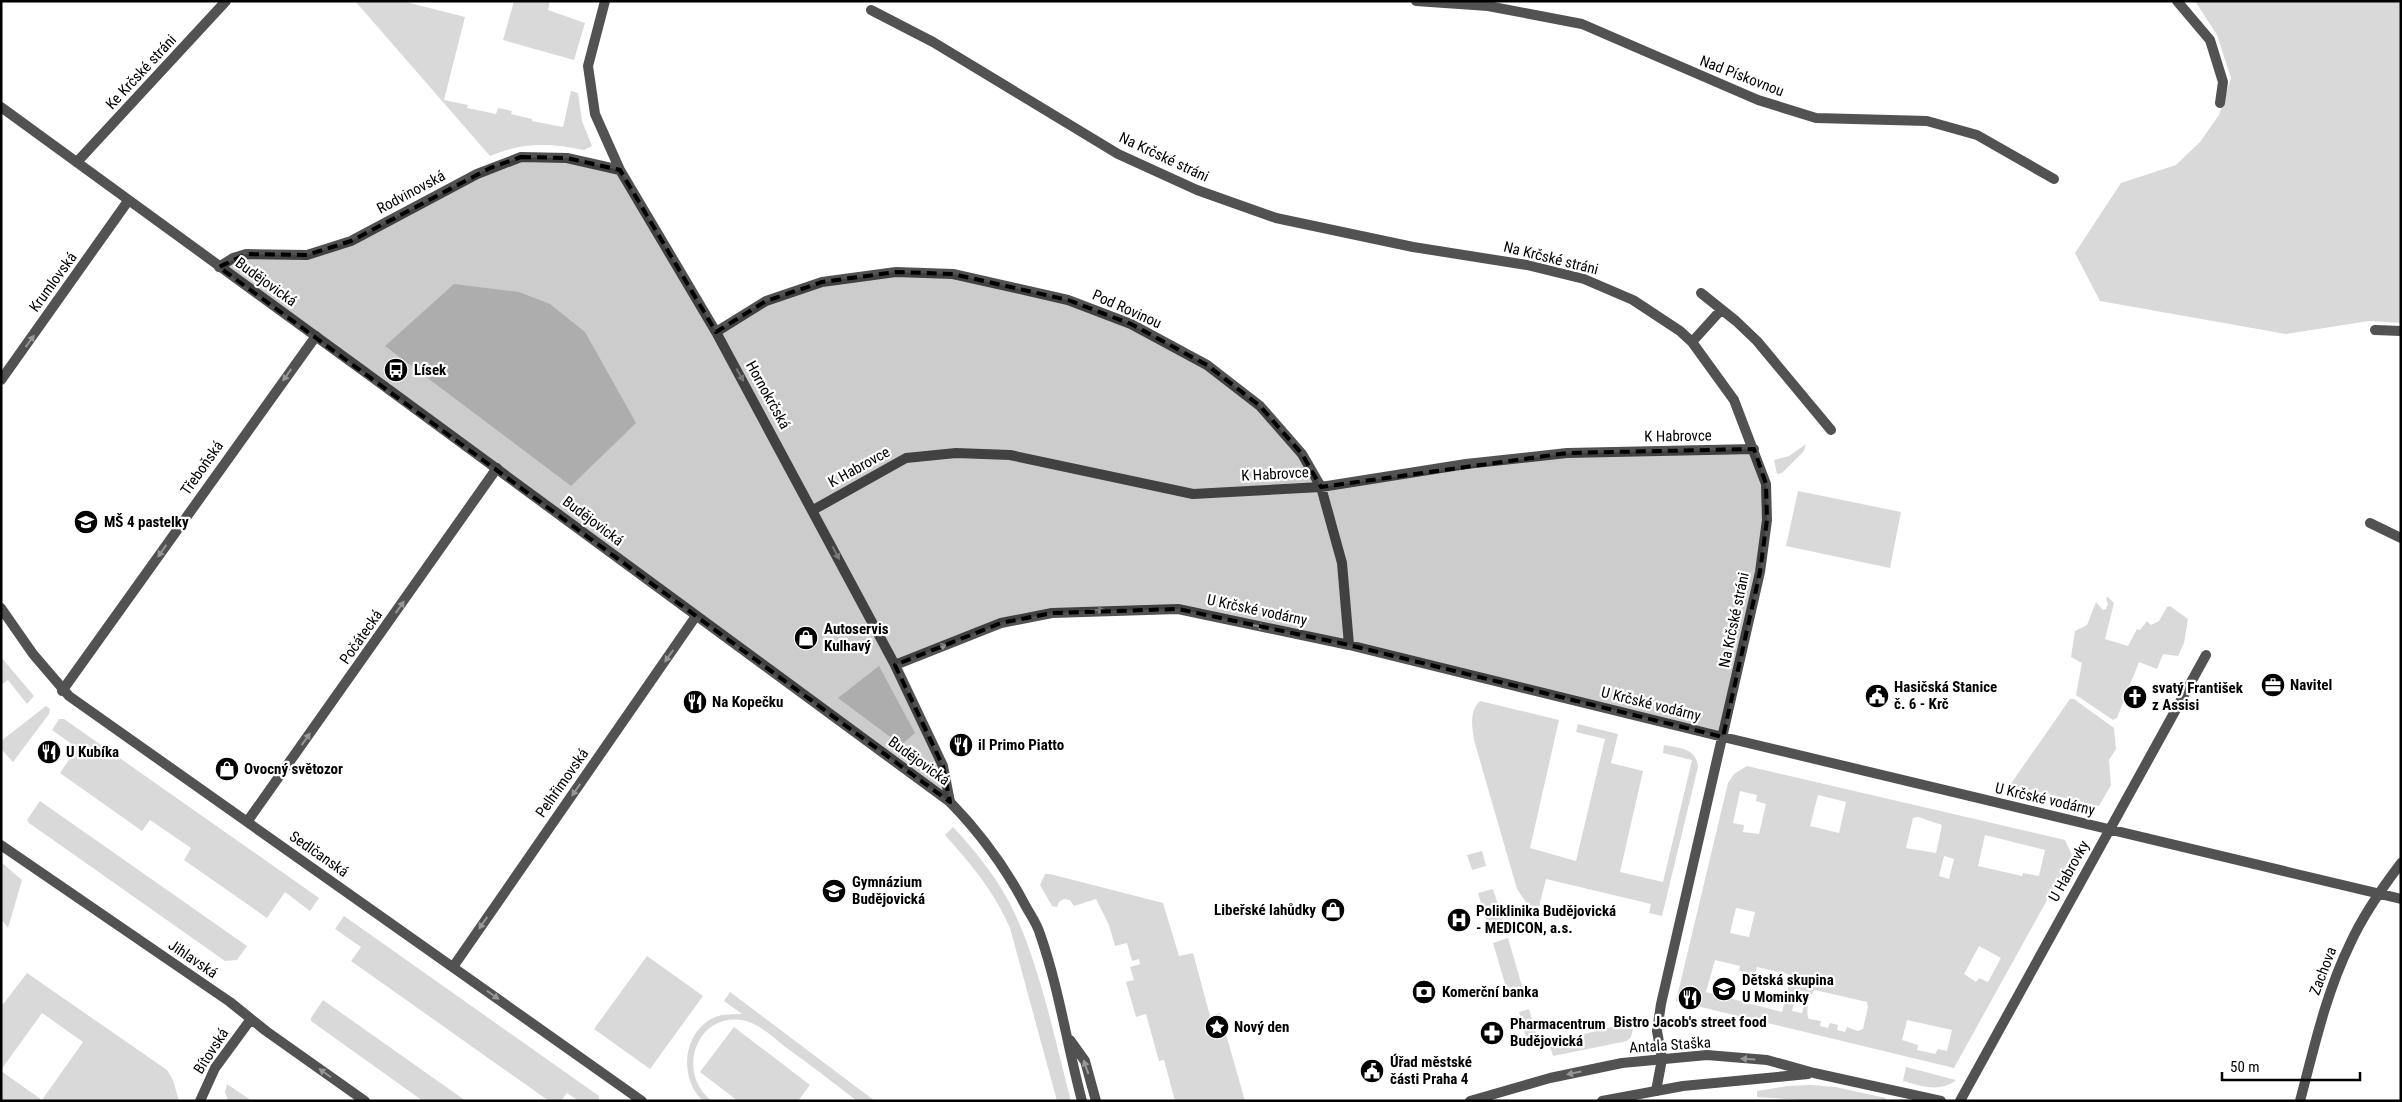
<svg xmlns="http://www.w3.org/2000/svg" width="2402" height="1102" font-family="'Roboto Condensed',sans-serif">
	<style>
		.green { fill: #d9d9d9; fill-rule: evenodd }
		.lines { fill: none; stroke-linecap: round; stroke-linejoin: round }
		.minor { stroke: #525252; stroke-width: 10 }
		.tertiary { stroke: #525252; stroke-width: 10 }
		.oneway { fill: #979797 }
		.marked { fill: #000; fill-opacity: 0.2; stroke: #000; stroke-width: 4; stroke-dasharray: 10 6; stroke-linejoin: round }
		.labels { text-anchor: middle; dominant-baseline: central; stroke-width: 4.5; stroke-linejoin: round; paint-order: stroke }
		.street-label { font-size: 15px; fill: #000; stroke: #fff }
		.poi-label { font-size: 15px; font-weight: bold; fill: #000; stroke: #fff; text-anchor: start }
	</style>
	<rect width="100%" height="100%" fill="#fff"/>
	<!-- green -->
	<path class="green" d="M 355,1 L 402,1 L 465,17 L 444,100 L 468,105 L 467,108 L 496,114 L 498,108 L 512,111 L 511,114 L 532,119 L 532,121 L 563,127 L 571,91 L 578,93 L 582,121 L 592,146 L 584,150 C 549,143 524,142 490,156 Z
		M 514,1 L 550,1 L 548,10 L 585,23 L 574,60 L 503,40 Z
		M 2195,1 L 2401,1 L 2401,323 L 2369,321 L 2286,334 L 2100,301 L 2075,253 L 2121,183 L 2176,165 L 2200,142 L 2219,115 L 2231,78 L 2217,35 Z
		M 454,284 L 519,292 L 550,304 L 585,332 L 636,423 L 571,486 L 385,346 Z
		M 1806,444 L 1804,451 L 1782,473 L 1777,474 L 1774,460 L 1789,456 Z
		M 1798,491 L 1901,512 L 1890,568 L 1786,546 Z
		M 2108,597 L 2114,603 L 2105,639 L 2128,646 L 2137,629 L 2140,630 L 2147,621 L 2151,625 L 2159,621 L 2167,607 L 2170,606 L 2188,619 L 2184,643 L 2178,656 L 2163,654 L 2157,669 L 2139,662 L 2117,718 L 2113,720 L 2076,695 L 2082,663 L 2071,657 L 2075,631 L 2087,625 L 2096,602 L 2103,610 L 2106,609 L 2108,604 L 2106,598 Z
		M 1,657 L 34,696 L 27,704 L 8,680 L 1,685 Z
		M 879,666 L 915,733 L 901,745 L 838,698 Z
		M 2070,699 L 2074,699 L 2114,728 L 2116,749 L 2109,760 L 2111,785 L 2099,806 L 2010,785 Z
		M 1480,701 L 1559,720 L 1530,848 L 1576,861 L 1605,739 L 1576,732 L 1578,724 L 1618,734 L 1611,763 L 1643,771 L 1620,872 L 1663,882 L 1692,760 L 1663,753 L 1664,745 C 1680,748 1696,748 1698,767 L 1662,916 L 1649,913 L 1651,904 L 1546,879 L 1539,906 L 1530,908 L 1517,889 L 1474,740 C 1472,726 1469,712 1480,701 Z
		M 46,706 L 50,709 L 49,714 L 13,762 L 1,749 L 1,741 Z
		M 59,719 L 64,719 L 319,898 L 310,911 L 285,892 L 267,918 L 184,860 L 191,848 L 150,820 L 142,831 L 60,773 L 77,748 L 52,730 Z
		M 1747,766 L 2065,840 L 2072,855 L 1954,1068 L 1676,1001 L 1728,783 L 1734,774 ZM 1740,791 L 1757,795 L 1756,801 L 1766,804 L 1759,834 L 1743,832 L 1744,825 L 1733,823 ZM 1818,795 L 1846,802 L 1839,833 L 1810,826 ZM 1918,817 L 1942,825 L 1936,853 L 1906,848 L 1913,818 ZM 1985,835 L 2045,850 L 2039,876 L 2023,873 L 2022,876 L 1978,866 ZM 1944,856 L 1954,859 L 1949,879 L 1939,876 ZM 1736,908 L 1755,912 L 1749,937 L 1730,933 ZM 1979,946 L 2001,958 L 1988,982 L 1979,978 L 1976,982 L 1964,974 ZM 1715,960 L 1740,966 L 1739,971 L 1755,974 L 1757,967 L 1791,975 L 1782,1012 L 1706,992 ZM 1797,990 L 1807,992 L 1802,1013 L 1792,1011 ZM 1815,990 L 1867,1002 L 1868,1007 L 1863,1029 L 1858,1031 L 1847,1027 L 1845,1032 L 1837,1030 L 1838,1025 L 1830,1023 L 1828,1028 L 1820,1026 L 1821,1021 L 1809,1019 C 1805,1013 1809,994 1815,990 ZM 1907,1020 L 1952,1030 L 1947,1051 L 1938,1049 L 1935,1054 L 1917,1050 L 1918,1045 L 1902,1040 Z
		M 40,801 L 247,946 L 237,960 L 225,961 L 29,823 L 27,820 Z
		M 953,827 C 977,853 1000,881 1015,914 C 1041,970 1055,1041 1071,1101 L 1057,1101 L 1010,928 C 994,891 971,864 945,835 Z
		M 1482,851 L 1486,866 L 1472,870 L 1467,855 Z
		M 1,862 L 22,880 L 8,928 L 1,919 Z
		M 1045,874 L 1050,874 L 1163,903 L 1179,956 L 1193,953 L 1210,1016 L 1220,1013 L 1245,1101 L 1175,1101 L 1164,1060 L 1159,1061 L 1146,1014 L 1136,1017 L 1126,982 L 1134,980 L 1130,967 L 1140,964 L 1139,959 L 1132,961 L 1127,943 L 1115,946 L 1109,925 L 1096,899 L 1074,906 L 1070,900 L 1064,899 L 1059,902 L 1057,907 L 1052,906 L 1040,885 Z
		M 1493,889 L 1505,927 L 1490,932 L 1478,893 Z
		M 344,916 L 599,1096 L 599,1101 L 579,1101 L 567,1093 L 561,1101 L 549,1101 L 351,961 L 361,947 L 335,929 Z
		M 1508,938 L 1524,993 L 1514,996 L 1513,992 L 1508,994 L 1493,943 Z
		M 647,956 L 703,996 L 650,1069 L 594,1029 Z
		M 27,973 L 167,1070 L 173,1080 L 179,1101 L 1,1101 L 1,1071 L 42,1100 L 83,1042 L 42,1013 L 1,1070 L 1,1007 Z
		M 730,992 L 875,1101 L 857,1101 C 833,1082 809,1064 784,1046 C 773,1037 760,1025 746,1021 C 698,1009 674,1072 712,1101 L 703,1101 C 676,1076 684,1024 722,1015 C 729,1014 736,1014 742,1014 L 724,1001 Z
		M 323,1000 L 466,1101 L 423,1101 L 311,1021 L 311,1018 Z
		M 1529,1009 L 1538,1041 L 1528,1044 L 1519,1012 Z
		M 1635,1021 L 1631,1037 L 1627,1041 L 1553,1056 L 1549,1043 Z
		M 734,1027 L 810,1085 L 798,1101 L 738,1101 L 700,1072 Z
		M 1906,1067 L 1956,1080 C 1940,1093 1921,1086 1903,1081 Z
		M 227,1084 L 252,1101 L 228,1101 L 225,1092 Z
		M 1811,1085 L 1835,1087 L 1886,1098 L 1886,1101 L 1815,1101 L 1757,1097 L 1757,1091 L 1787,1086 Z"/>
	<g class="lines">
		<!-- minor -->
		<path class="minor" d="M 605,1 L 588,66 L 595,114 L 620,170 L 716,332 L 895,665 L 943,766 L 950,802
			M 1416,1 L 1488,6 L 1582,24 L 1758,100 L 1816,118 L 1927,121 L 1977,135 L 2054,179
			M 2177,1 L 2210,40 L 2223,82 L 2220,103
			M 871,10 L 933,42 L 1118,154 L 1197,190 L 1276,218 L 1413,247 L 1527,265 L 1584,279 L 1633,300 L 1680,331 L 1692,342 L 1734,400 L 1766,484 L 1767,520 L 1760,572 L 1661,1004 L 1657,1031 L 1662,1059 L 1656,1091
			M 77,162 L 226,1
			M 219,267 L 233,258 L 246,254 L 307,255 L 351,241 L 477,174 L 521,157 L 567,158 L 620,170
			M 1701,293 L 1736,321 L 1757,341 L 1831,430
			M 2375,330 L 2401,331
			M 716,332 L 766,301 L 822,282 L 896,272 L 953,274 L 1068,300 L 1131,324 L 1207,365 L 1260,406 L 1302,454 L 1321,487 L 1342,563 L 1349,645
			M 1692,342 L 1721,310
			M 1,380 L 128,201
			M 813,510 L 906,458 L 956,453 L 1010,455 L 1193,494 L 1321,487 L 1466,464 L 1567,453 L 1754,449
			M 2370,523 L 2401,538
			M 1,608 L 33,654 L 69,696 L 642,1101
			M 895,665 L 1001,623 L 1052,613 L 1178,609 L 1349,645 L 1723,737 L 2401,899
			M 62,691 L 316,336
			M 247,822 L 497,468
			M 1,845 L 230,1002 L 266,1031 L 365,1101
			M 453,967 L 696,616
			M 200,1101 L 215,1068 L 251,1019
			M 1960,1101 L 2206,655
			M 2300,1101 C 2314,1048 2326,993 2350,944 C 2363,915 2382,888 2401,863"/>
		<!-- tertiary -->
		<path class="tertiary" d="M 1,107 L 380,383 L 950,802 C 980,833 1004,865 1024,903 C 1029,913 1037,923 1040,934 C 1059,988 1067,1045 1082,1101
			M 1070,1040 L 1085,1061 L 1096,1101
			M 1470,1101 L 1550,1078 L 1622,1063 L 1707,1055 L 1767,1060 L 1814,1073 L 1941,1101
			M 1602,1101 L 1683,1086 L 1808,1074"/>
	</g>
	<!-- one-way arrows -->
	<defs><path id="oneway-solid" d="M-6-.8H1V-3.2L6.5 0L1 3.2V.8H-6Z" transform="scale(1.25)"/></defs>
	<g class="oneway">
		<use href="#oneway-solid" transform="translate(30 341) rotate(-54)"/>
		<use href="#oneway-solid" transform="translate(287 375) rotate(125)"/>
		<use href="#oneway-solid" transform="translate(740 375) rotate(61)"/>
		<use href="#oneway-solid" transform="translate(162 551) rotate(125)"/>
		<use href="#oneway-solid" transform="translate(836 553) rotate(62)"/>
		<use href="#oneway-solid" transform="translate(400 607) rotate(-55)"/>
		<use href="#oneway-solid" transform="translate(1097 610) rotate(-3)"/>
		<use href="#oneway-solid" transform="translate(1258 626) rotate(12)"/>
		<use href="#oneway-solid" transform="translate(940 647) rotate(-23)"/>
		<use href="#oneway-solid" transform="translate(669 656) rotate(125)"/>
		<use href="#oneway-solid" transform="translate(306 739) rotate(-55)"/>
		<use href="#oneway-solid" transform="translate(576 790) rotate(125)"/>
		<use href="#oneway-solid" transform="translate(483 923) rotate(125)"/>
		<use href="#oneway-solid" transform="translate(493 995) rotate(35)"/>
		<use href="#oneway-solid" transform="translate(1748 1059) rotate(-176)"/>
		<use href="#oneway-solid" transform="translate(1086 1067) rotate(-109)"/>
		<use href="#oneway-solid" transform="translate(325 1073) rotate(-145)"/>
		<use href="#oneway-solid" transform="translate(1574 1073) rotate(168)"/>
	</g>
	<!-- marked area -->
	<path class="marked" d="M 521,157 L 567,158 L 620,170 L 716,332 L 766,301 L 822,282 L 896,272 L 953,274 L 1068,300 L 1131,324 L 1207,365 L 1260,406 L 1302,454 L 1321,487 L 1567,453 L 1754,449 L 1766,484 L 1767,520 L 1760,572 L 1723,737 L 1349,645 L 1178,609 L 1052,613 L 1001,623 L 895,665 L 943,766 L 950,802 L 219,267 L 246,254 L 307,255 L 351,241 L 490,168 Z"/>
	<!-- icons -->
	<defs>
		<g id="bus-disc" transform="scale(1.25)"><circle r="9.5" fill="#000" stroke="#fff"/><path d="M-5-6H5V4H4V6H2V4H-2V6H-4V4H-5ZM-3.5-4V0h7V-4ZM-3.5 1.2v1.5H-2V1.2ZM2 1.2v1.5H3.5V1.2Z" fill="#fff"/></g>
		<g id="school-disc" transform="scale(1.25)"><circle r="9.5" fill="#000" stroke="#fff"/><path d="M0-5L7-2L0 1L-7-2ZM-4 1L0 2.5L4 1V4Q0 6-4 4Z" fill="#fff"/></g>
		<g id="shop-disc" transform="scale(1.25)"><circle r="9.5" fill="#000" stroke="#fff"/><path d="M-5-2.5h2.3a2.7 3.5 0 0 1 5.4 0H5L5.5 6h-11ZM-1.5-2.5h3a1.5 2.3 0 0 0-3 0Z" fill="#fff"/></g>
		<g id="office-disc" transform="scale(1.25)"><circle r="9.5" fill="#000" stroke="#fff"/><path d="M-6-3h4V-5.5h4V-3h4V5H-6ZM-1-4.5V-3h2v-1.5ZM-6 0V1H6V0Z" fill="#fff"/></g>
		<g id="civic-disc" transform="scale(1.25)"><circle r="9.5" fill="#000" stroke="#fff"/><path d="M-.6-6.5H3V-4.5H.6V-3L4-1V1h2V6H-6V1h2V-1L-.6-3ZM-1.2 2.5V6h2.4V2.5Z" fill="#fff"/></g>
		<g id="church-disc" transform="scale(1.25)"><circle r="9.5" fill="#000" stroke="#fff"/><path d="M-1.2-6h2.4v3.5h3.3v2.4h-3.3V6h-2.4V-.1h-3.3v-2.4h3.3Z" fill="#fff"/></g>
		<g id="restaurant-disc" transform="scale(1.25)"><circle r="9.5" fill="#000" stroke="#fff"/><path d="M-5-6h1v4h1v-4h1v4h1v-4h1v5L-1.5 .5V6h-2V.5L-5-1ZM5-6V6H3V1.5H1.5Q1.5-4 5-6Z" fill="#fff"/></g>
		<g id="hospital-disc" transform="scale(1.25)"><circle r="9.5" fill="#000" stroke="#fff"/><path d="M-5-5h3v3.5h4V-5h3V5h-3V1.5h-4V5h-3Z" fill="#fff"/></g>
		<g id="bank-disc" transform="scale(1.25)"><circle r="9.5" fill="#000" stroke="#fff"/><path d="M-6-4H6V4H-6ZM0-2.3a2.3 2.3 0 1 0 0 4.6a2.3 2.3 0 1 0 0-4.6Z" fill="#fff"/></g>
		<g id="sight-disc" transform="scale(1.25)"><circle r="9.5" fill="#000" stroke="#fff"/><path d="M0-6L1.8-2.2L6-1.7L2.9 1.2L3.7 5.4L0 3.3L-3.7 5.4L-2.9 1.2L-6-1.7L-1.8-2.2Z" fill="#fff"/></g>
		<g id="pharmacy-disc" transform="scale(1.25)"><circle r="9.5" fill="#000" stroke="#fff"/><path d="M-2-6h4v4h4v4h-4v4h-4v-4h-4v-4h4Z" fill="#fff"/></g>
	</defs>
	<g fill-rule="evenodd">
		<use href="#bus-disc" x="396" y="370"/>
		<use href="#school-disc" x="86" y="522"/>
		<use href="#shop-disc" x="806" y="638"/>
		<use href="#office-disc" x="2273" y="685"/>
		<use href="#civic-disc" x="1877" y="696"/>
		<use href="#church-disc" x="2135" y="697"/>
		<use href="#restaurant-disc" x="695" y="702"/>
		<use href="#restaurant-disc" x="961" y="745"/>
		<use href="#restaurant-disc" x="49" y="752"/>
		<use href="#shop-disc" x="227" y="769"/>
		<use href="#school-disc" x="834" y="891"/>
		<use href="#shop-disc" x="1333" y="910"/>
		<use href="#hospital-disc" x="1459" y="920"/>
		<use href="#school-disc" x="1724" y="989"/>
		<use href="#bank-disc" x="1424" y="992"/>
		<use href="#restaurant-disc" x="1690" y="998"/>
		<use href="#sight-disc" x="1217" y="1027"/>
		<use href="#pharmacy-disc" x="1492" y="1033"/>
		<use href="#civic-disc" x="1372" y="1071"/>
	</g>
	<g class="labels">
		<!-- street labels -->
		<g class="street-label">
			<text transform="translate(141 72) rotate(-47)">Ke Krčské stráni</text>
			<text transform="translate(1742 76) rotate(21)">Nad Pískovnou</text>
			<text transform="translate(1164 157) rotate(25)">Na Krčské stráni</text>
			<text transform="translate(411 192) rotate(-28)">Rodvinovská</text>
			<text transform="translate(1551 258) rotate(14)">Na Krčské stráni</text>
			<text transform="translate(53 282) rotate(-54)">Krumlovská</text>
			<text transform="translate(266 282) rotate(36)">Budějovická</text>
			<text transform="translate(1127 309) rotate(24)">Pod Rovinou</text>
			<text transform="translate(768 395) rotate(61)">Hornokrčská</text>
			<text transform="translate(1678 436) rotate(-1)">K Habrovce</text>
			<text transform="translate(859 467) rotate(-29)">K Habrovce</text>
			<text transform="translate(202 468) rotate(-55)">Třeboňská</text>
			<text transform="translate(1275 474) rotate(-3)">K Habrovce</text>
			<text transform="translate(593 521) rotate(37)">Budějovická</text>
			<text transform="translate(1257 610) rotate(12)">U Krčské vodárny</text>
			<text transform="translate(1734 620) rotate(-78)">Na Krčské stráni</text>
			<text transform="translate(361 637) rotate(-55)">Počátecká</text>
			<text transform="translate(1651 704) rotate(14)">U Krčské vodárny</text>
			<text transform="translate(919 761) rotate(36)">Budějovická</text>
			<text transform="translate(562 783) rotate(-55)">Pelhřimovská</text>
			<text transform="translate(2045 799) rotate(13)">U Krčské vodárny</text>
			<text transform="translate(319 854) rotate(35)">Sedlčanská</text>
			<text transform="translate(2069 871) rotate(-61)">U Habrovky</text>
			<text transform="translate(193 959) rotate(34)">Jihlavská</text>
			<text transform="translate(2323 971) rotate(-69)">Zachova</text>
			<text transform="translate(1670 1045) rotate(-4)">Antala Staška</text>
			<text transform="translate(211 1051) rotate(-57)">Bítovská</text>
		</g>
		<!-- poi labels -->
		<g class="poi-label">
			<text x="414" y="370">Lísek</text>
			<text x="104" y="522">MŠ 4 pastelky</text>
			<text x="824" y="629">Autoservis<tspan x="824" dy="17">Kulhavý</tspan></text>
			<text x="2290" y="685">Navitel</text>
			<text x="1894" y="687">Hasičská Stanice<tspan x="1894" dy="17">č. 6 - Krč</tspan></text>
			<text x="2152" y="688">svatý František<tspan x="2152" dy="17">z Assisi</tspan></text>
			<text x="712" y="702">Na Kopečku</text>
			<text x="978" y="745">il Primo Piatto</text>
			<text x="66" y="752">U Kubíka</text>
			<text x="244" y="769">Ovocný světozor</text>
			<text x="852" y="882">Gymnázium<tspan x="852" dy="17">Budějovická</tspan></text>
			<text x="1316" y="910" text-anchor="end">Libeřské lahůdky</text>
			<text x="1476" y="911">Poliklinika Budějovická<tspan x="1476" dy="17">- MEDICON, a.s.</tspan></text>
			<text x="1742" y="980">Dětská skupina<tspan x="1742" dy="17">U Mominky</tspan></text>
			<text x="1442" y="992">Komerční banka</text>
			<text x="1690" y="1022" text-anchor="middle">Bistro Jacob's street food</text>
			<text x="1510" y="1024">Pharmacentrum<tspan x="1510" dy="17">Budějovická</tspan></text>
			<text x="1234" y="1027">Nový den</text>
			<text x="1390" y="1062">Úřad městské<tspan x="1390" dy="17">části Praha 4</tspan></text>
		</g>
	</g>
	<!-- border -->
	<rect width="2402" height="1102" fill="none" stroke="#000000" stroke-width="5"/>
	<!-- scale -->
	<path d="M2222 1072v8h138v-8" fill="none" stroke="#000000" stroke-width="2.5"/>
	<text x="2230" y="1072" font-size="15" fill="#000000" stroke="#ffffff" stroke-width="4" paint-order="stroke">50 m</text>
</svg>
